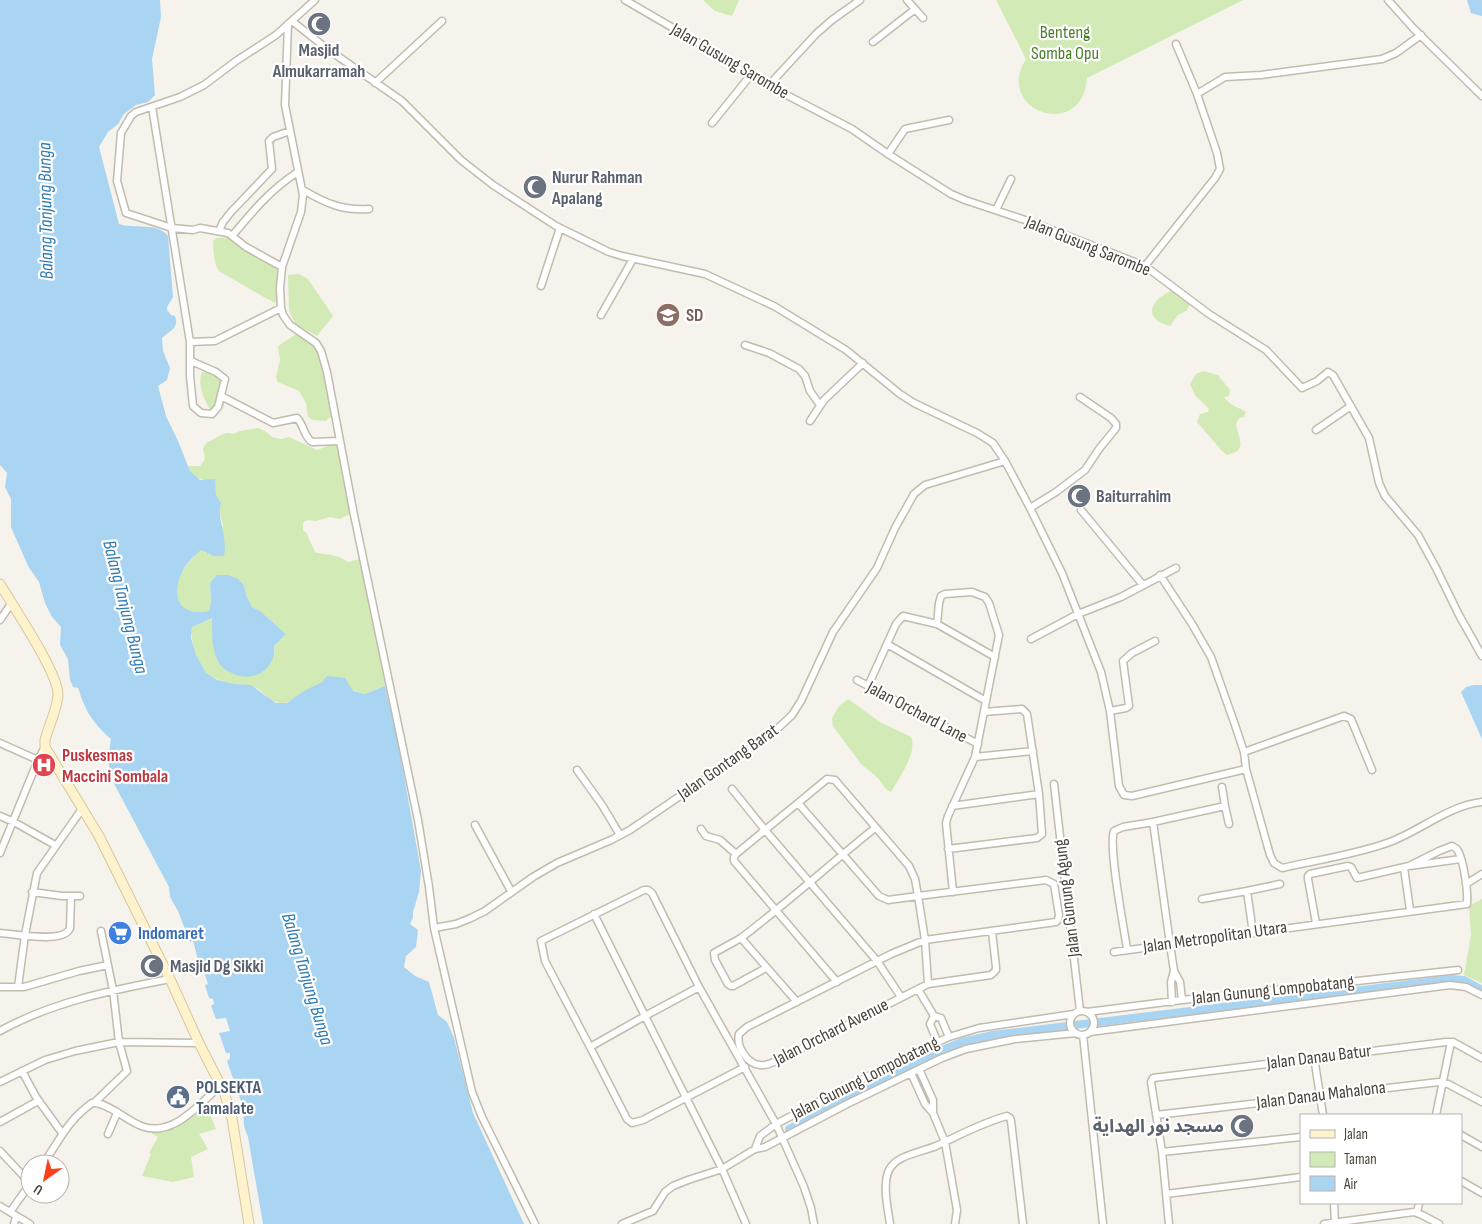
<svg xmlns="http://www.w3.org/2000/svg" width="1482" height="1224" font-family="'Sofia Sans Condensed','Noto Sans Arabic',sans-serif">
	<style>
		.green { fill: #d2eab5 }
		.water { fill: #a9d4f2 }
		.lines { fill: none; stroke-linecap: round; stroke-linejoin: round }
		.canal { stroke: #a9d4f2; stroke-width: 8 }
		.street-casing { stroke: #c2bbae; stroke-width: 9 }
		.secondary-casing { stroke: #d6c79b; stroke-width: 11 }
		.street { stroke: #fff; stroke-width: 6 }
		.secondary { stroke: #fff3cd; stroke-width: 9 }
		.labels { text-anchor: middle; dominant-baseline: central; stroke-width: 4.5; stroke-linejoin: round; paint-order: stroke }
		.park-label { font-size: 18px; fill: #4a7f2a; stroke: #fff }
		.worship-label { font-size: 18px; font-weight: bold; fill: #5b616d; stroke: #fff; text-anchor: start }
		.street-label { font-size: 18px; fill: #4b4439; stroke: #fff }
		.education-label { font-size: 18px; font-weight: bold; fill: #785e54; stroke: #fff; text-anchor: start }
		.health-label { font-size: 18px; font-weight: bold; fill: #be3a42; stroke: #fff; text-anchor: start }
		.shop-label { font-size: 18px; font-weight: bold; fill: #366cbe; stroke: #fff; text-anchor: start }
		.service-label { font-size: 18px; font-weight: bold; fill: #4e5e75; stroke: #fff; text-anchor: start }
		.water-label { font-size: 19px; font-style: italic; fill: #2e7ab2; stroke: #fff }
	</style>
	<rect width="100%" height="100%" fill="#f6f3ec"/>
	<!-- green -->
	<path class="green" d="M 703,0 L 739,0 L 732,16 L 715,11 Z
		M 996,0 L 1243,0 L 1087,78 C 1083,142 993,111 1026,59 Z
		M 231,237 L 279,267 L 280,301 L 276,303 L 269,300 L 219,271 C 213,262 214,252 213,241 L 216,238 Z
		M 299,274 L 308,279 L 333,316 L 317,336 L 295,324 L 289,310 L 288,275 Z
		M 1171,291 C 1178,293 1187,298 1190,305 L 1186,311 L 1178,315 L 1170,326 C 1142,319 1150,300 1171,291 Z
		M 296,334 L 304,336 L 321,351 L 333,419 L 330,417 L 326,421 L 313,420 L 308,417 L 306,403 L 299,391 L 278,382 L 276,377 L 280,360 L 278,346 Z
		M 206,371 L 216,375 L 225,375 L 228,377 L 224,389 L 224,406 L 219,412 L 211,411 C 204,400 197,385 202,372 Z
		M 1203,371 L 1218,375 L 1230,390 L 1229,396 L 1224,397 C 1230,406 1238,407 1246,412 L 1244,417 L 1239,418 L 1236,424 C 1238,438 1249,450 1227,455 L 1222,451 L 1197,422 L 1200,414 L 1208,412 L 1209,409 L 1195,395 L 1190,384 L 1196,374 Z
		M 258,428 L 265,431 L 272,437 L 281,439 L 289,437 L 317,450 L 333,444 L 339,444 L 350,514 L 340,519 L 330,517 L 316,521 L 308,520 L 303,522 L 303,531 L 306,532 L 315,552 C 329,556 335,553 348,562 L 359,559 L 364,562 L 385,686 L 365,694 L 322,682 C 315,686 290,702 285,703 C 271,705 264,690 252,686 C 246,684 238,685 232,684 C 224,682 214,679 207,674 C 197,665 190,640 192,627 L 212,618 L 212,638 L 275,651 L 274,646 L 286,634 L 260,611 L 252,607 L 247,597 L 244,586 L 210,582 L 211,602 L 209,611 C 177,617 170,596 183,570 C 188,562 195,556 202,549 L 206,553 L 223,526 L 219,509 L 221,503 L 216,495 L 214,479 C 202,482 192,478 188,466 L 200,466 L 205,459 L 203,448 L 207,442 C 218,440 221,430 233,434 L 240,431 Z
		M 848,699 L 880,722 L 911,737 C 918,752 899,778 891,792 L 886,789 L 878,778 L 861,764 L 833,726 L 832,718 L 839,706 Z
		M 1482,899 L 1482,983 L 1464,975 L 1471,935 L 1469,906 Z
		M 205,1102 L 216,1129 L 199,1134 L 208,1149 L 191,1157 L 194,1177 L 173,1182 L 142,1176 L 151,1154 L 149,1153 L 158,1137 L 152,1134 L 153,1129 L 175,1129 Z"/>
	<!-- water -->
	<path class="water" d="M 0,0 L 160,0 L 161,17 L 152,59 L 155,95 L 148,102 L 136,105 L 124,114 L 118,124 L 108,132 L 99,147 L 119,224 C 133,229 158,222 168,236 L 173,297 L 167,307 L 167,310 L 171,315 L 175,316 C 179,329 170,330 162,338 L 163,351 L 170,368 L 167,380 L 158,386 L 166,416 L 178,441 L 190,471 L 200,480 L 215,479 L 216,495 L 221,503 C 216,517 228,537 224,556 L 214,556 L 201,550 C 195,556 187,562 183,570 C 170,596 178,617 209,611 L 211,602 L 210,583 L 217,575 L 228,575 L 238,579 L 244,586 L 247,597 L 252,607 L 260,611 L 286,634 L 274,646 C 277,669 252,684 232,673 C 229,672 225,670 222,667 C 211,653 212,635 212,618 L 192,627 L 191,638 L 196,655 L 206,673 L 217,680 L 234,684 L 251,685 L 276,703 L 287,703 L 304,691 L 322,682 L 327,676 L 345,678 L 353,691 L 365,694 L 385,686 L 398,742 L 421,871 L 419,892 L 413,912 L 413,918 L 410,924 L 418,930 L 416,947 L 406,956 L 404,967 L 415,976 L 429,982 L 438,1015 L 447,1022 L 454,1038 L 473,1113 L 524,1224 L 263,1224 L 248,1137 L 244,1126 L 243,1107 L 227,1061 L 230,1059 L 230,1053 L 226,1053 L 219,1033 L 230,1031 L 226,1018 L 216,1019 L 211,1006 L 214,1004 L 213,999 L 209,998 L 205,985 L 208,984 L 204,972 L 200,967 L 193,941 L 190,942 L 178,911 L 170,897 L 169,887 L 111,778 L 108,760 L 111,739 C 92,722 86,712 78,688 L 73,687 L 70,680 L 68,659 L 60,645 L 61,627 L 52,617 L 45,603 L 39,582 L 28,566 L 11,527 L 11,499 L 5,487 L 7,473 L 0,465 Z
		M 1467,0 L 1482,0 L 1482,16 L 1471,13 Z
		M 1474,685 L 1482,685 L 1482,739 L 1461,692 L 1466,687 Z"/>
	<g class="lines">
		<!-- canal -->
		<path class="canal" d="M 789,1129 L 937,1052 L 962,1042 L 993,1035 L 1452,979 L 1464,980 L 1482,990"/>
		<!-- street casing -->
		<g class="street-casing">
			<path id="street" d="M 625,0 L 704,46 L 750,76 L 852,129 L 888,154 L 951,194 L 965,200 L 1034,223 L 1145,266 L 1209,314 L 1266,350 L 1302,388 L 1317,381 L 1328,372 L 1333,375 L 1369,438 L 1379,483 L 1385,496 L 1418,535 L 1436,568 L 1459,615 L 1482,656
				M 907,0 L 923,18
				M 1388,0 L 1413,28 L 1482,96
				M 292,21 L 326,48 L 402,101 L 461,160 L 493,185 L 556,226 L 609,252 L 622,256 L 705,274 L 774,306 L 846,350 L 900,394 L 914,403 L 977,433 L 993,443 L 1005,461 L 1030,508 L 1062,573 L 1101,672 L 1110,711 L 1119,786 L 1124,795 L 1132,796 L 1246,769 L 1270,855 L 1274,863 L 1282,868 C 1317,860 1353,855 1387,843 C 1419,832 1447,806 1482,802
				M 288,24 L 285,105 L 303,195 L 301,212 L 282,267 L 280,288 L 281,308 L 283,315 L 290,325 L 316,343 L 321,351 L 327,372 L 354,515 L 418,820 L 429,887 L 434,928 L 472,1092 L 482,1117 L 535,1224
				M 873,42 L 914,10
				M 375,83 L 442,21
				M 769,85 L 816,34 L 832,20 L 860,0
				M 1197,94 L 1225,77 L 1261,75 L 1382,59 L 1396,53 L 1421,35
				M 152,107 L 190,342
				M 712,123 L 750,76
				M 888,154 L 905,129 L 949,120
				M 303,190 C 325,203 343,211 369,209
				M 996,210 L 1011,179
				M 219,231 L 223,222 L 231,212 L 272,169 L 269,141 L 273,137 L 290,131
				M 232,236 C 252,212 272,188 298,172
				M 1145,266 L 1215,178 L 1220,169 L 1217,153 L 1197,94 L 1176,44
				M 282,267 L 246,247 L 228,233 L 200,228 L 193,230 L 172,228 L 126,213 L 117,181 L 121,133 L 131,116 L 136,112 L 180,97 L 204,85 L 236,61 L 276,35 L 315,0
				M 541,286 L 560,228
				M 601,315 L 633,259
				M 745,345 L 769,353 L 799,369 L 805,376 L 810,391 L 820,405
				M 191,361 L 216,372 L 225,379 L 218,407 L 212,414 L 201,413 L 193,406 L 190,376 L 190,342 L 215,341 L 281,308
				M 221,396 L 273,423 L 297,418 C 304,425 304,437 312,442 L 340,441
				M 810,421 L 824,400 L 863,363
				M 1316,430 L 1351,406
				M 1030,508 L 1056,492 L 1085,470 L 1099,449 L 1116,428 L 1116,424 L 1111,418 L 1080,397
				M 1081,510 L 1143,585
				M 1160,575 L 1192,624 L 1211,657 L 1235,725 L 1244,752 L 1246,769
				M 0,620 L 11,604
				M 937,624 L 939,603 L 941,596 L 945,594 L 972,592 L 985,597 L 989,603 L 999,635 L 975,757 L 948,816 L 946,823 L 953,892
				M 1031,639 L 1078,614 L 1121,597 L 1176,568
				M 887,644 L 986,701
				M 857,680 L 978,744
				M 868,686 L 896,624 L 903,616 L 937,624 L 995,657
				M 1110,711 L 1126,708 L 1129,706 L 1123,661 L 1132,653 L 1155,641
				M 0,743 L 38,760
				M 1244,752 L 1344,716 L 1351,719 L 1372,770
				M 975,757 L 1033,751
				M 577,770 L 602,805 L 620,835
				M 1054,784 L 1080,1011
				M 732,789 L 765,830 L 798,803 L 879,896 L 888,900 L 918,896 L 915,879 L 909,866 L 835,780 L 827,779 L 798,803
				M 952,806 L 1039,794
				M 1225,806 L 1229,824
				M 0,816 L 14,822 L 55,845
				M 1153,822 L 1170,944 L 1174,971 L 1180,982 L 1182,1000
				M 475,825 L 511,891
				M 701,829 L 706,836 L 720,840 L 736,854
				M 948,849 L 1037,838 L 1042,834 L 1039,794 L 1027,714 L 1022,709 L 984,712
				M 0,853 L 38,760 L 45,747
				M 1404,868 L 1410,910
				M 1466,884 L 1482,874
				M 32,892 L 62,896 L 80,896
				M 1202,899 L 1247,891
				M 594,914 L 645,1016 L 699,987
				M 1316,923 L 1308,879 L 1308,876 L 1310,874 L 1348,866 L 1351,867 L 1357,878 L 1409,866 L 1461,859
				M 434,928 L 456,924 L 471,918 L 485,911 L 533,877 L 557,863 L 611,840 L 630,830 L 774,732 L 792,715 L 801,701 L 833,632 L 877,568 L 895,528 L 914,494 L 925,485 L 1005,461
				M 0,933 C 15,934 65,944 70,928 L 71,896
				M 1253,933 L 1247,891 L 1280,884
				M 741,938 L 714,953 L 715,960 L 728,984 L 731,986 L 733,986 L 766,968
				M 1127,949 C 1124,928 1108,847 1114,831 L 1123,827 L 1153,822 L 1225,806 L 1222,787
				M 1114,952 L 1467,904 C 1468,891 1464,862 1458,851 C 1456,847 1455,848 1452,846 L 1439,851 L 1409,866
				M 837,982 L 734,861 L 734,857 L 736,854 L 765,830 L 877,961 L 901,997
				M 928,984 L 925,940 L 918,896 L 1046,880 L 1054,884 L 1059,915 L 1058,920 L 1056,922 L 925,940 L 891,954 L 747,1027 L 739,1034 C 736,1046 747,1064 760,1065 C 766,1066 771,1063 776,1061 L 928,984 L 991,975 L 996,970 L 996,967 L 992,932
				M 0,987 L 24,987 L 79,971 L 108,965
				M 18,987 L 25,935 L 37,873 L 82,809
				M 918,989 L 934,1016 L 941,1018 L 949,1037
				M 797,1002 L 741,938 C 787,903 830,864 875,828
				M 1172,1002 L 1171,982 L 1174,971
				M1070 1023a12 12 0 1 1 24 0a12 12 0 1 1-24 0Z
				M 1087,1012 L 1182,1000 L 1458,970
				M 934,1016 L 930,1024 L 937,1041
				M 0,1031 C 52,1002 112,990 170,979
				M 1090,1032 L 1450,985 L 1466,987 L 1482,995
				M 1083,1035 L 1103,1224
				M 590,1047 L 545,961 L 541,941 L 644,890 L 648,890 L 652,893 L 699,987 L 776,1124 L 804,1187 L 811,1208 L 814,1224
				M 1314,1057 L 1323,1115
				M 745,1067 L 643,1120 L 632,1123 L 627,1119 L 590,1047 L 645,1016 L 722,1169 L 746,1224
				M 919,1069 L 933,1100 L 933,1113
				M 22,1071 L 36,1097 L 62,1133
				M 911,1073 L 925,1104 L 933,1113 L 945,1142 L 957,1210 L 955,1224
				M 0,1082 L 45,1060 L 75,1051 L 119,1042 L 199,1043
				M 95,1102 L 127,1071 L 119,1042 L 113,990 L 101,931
				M 1156,1115 L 1439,1082 L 1448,1084 L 1482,1102
				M 1436,1115 L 1451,1042
				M 0,1122 L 38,1101
				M 108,1134 L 117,1113
				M 1461,1135 L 1482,1147
				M 755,1149 L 760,1136 L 776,1124 L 915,1052 L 949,1037 L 979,1028 L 1074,1014
				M 0,1151 L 30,1183
				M 1162,1152 L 1301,1137
				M 43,1164 C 60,1140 67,1121 92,1103 C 101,1102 109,1108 117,1112 C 125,1117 134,1124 144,1127 C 175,1136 200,1103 221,1085
				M 1461,1181 L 1482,1193
				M 1166,1194 L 1301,1177
				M 1334,1203 L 1335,1224
				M 0,1206 L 30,1224
				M 10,1212 L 30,1184
				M 1417,1212 L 1419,1203
				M 14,1224 L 16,1217
				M 622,1224 L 653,1211 L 665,1192 L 673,1186 L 688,1180 L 722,1169 L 755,1149 L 765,1147 L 847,1104 L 942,1058 L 966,1049 L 1015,1039 L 1076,1033
				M 890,1224 C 888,1209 882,1185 889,1170 C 896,1155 922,1152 936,1146 C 960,1135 981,1123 1007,1116 L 1010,1118 L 1011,1121 L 1023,1224
				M 1169,1224 L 1162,1152 L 1151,1082 L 1153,1078 L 1446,1042 L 1453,1042 L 1482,1058
				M 1324,1224 L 1414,1212 L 1422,1215 L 1439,1224"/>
		</g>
		<!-- secondary casing -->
		<g class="secondary-casing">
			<path id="secondary" d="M 0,584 C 13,606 59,674 58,695 C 57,710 49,725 45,740 L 45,747 L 99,836 L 170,979 L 199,1043 L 224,1092 L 232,1118 L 249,1224"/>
		</g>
		<!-- street -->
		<use href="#street" class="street"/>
		<!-- secondary -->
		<use href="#secondary" class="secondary"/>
	</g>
	<!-- icons -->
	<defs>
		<g id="mosque-disc" transform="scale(1.25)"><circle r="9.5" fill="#6b7280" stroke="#fff"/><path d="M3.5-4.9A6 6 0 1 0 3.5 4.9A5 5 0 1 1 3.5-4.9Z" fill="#fff"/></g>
		<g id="school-disc" transform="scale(1.25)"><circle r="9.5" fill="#8d6e63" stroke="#fff"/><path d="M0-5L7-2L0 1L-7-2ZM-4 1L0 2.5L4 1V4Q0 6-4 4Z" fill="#fff"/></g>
		<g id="hospital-disc" transform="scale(1.25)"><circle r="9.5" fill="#e0444e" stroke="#fff"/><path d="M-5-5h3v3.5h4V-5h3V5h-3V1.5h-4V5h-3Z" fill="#fff"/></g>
		<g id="supermarket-disc" transform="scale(1.25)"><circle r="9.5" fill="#3f7fe0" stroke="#fff"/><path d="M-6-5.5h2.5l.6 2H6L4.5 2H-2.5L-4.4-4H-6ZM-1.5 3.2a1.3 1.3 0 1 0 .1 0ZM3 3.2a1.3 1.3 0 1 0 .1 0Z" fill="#fff"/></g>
		<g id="civic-disc" transform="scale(1.25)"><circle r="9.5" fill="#5c6f8a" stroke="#fff"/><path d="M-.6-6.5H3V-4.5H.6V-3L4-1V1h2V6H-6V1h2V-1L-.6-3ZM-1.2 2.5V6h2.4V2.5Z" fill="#fff"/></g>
	</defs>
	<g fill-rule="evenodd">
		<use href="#mosque-disc" x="319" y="24"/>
		<use href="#mosque-disc" x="535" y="187"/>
		<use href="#school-disc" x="668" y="315"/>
		<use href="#mosque-disc" x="1079" y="496"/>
		<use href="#hospital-disc" x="44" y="765"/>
		<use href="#supermarket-disc" x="120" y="933"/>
		<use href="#mosque-disc" x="152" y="966"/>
		<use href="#civic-disc" x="178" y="1097"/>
		<use href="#mosque-disc" x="1242" y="1126"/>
	</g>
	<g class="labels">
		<!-- park labels -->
		<g class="park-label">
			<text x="1065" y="32">Benteng<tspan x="1065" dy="21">Somba Opu</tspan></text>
		</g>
		<!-- worship labels -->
		<g class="worship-label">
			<text x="319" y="50" text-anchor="middle">Masjid<tspan x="319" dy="21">Almukarramah</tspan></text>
			<text x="552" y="177">Nurur Rahman<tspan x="552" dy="21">Apalang</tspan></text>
			<text x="1096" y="496">Baiturrahim</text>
			<text x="170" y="966">Masjid Dg Sikki</text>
			<text x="1224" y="1126" text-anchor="end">مسجد نور الهداية</text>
		</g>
		<!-- street labels -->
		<g class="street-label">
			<text transform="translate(730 61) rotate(30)">Jalan Gusung Sarombe</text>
			<text transform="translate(1088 246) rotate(22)">Jalan Gusung Sarombe</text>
			<text transform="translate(917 712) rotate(28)">Jalan Orchard Lane</text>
			<text transform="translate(728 762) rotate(-35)">Jalan Gontang Barat</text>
			<text transform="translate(1067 898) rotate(-97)">Jalan Gunung Agung</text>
			<text transform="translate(1215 937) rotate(-8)">Jalan Metropolitan Utara</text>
			<text transform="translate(1273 990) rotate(-6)">Jalan Gunung Lompobatang</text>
			<text transform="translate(831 1032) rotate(-27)">Jalan Orchard Avenue</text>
			<text transform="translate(1319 1057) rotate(-7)">Jalan Danau Batur</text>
			<text transform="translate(865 1078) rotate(-27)">Jalan Gunung Lompobatang</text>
			<text transform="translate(1321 1095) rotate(-7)">Jalan Danau Mahalona</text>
		</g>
		<!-- education labels -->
		<g class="education-label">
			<text x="686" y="315">SD</text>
		</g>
		<!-- health labels -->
		<g class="health-label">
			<text x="62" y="755">Puskesmas<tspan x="62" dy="21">Maccini Sombala</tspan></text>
		</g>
		<!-- shop labels -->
		<g class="shop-label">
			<text x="138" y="933">Indomaret</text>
		</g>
		<!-- service labels -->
		<g class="service-label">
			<text x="196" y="1087">POLSEKTA<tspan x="196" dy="21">Tamalate</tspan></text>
		</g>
		<!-- water labels -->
		<g class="water-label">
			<text transform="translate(46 211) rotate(-91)">Balang Tanjung Bunga</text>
			<text transform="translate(125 607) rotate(76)">Balang Tanjung Bunga</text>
			<text transform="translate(307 979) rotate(73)">Balang Tanjung Bunga</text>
		</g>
	</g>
	<!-- legend -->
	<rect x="1300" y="1114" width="162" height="90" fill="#ffffff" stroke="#b7b4b0"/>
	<rect x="1310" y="1130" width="25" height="8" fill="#fff3cd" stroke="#b7b4b0"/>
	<text x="1344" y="1139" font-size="15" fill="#4b4439">Jalan</text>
	<rect x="1310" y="1152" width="25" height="15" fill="#d2eab5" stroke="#b7b4b0"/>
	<text x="1344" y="1164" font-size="15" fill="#4b4439">Taman</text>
	<rect x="1310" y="1176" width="25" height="15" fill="#a9d4f2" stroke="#b7b4b0"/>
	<text x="1344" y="1189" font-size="15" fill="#4b4439">Air</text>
	<!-- north arrow -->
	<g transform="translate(45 1179) rotate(213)"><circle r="24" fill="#ffffff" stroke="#b7b4b0"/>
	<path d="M0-4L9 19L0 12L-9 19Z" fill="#fc3f1d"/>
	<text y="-8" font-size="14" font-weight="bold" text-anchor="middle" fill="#4b4439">U</text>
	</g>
</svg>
